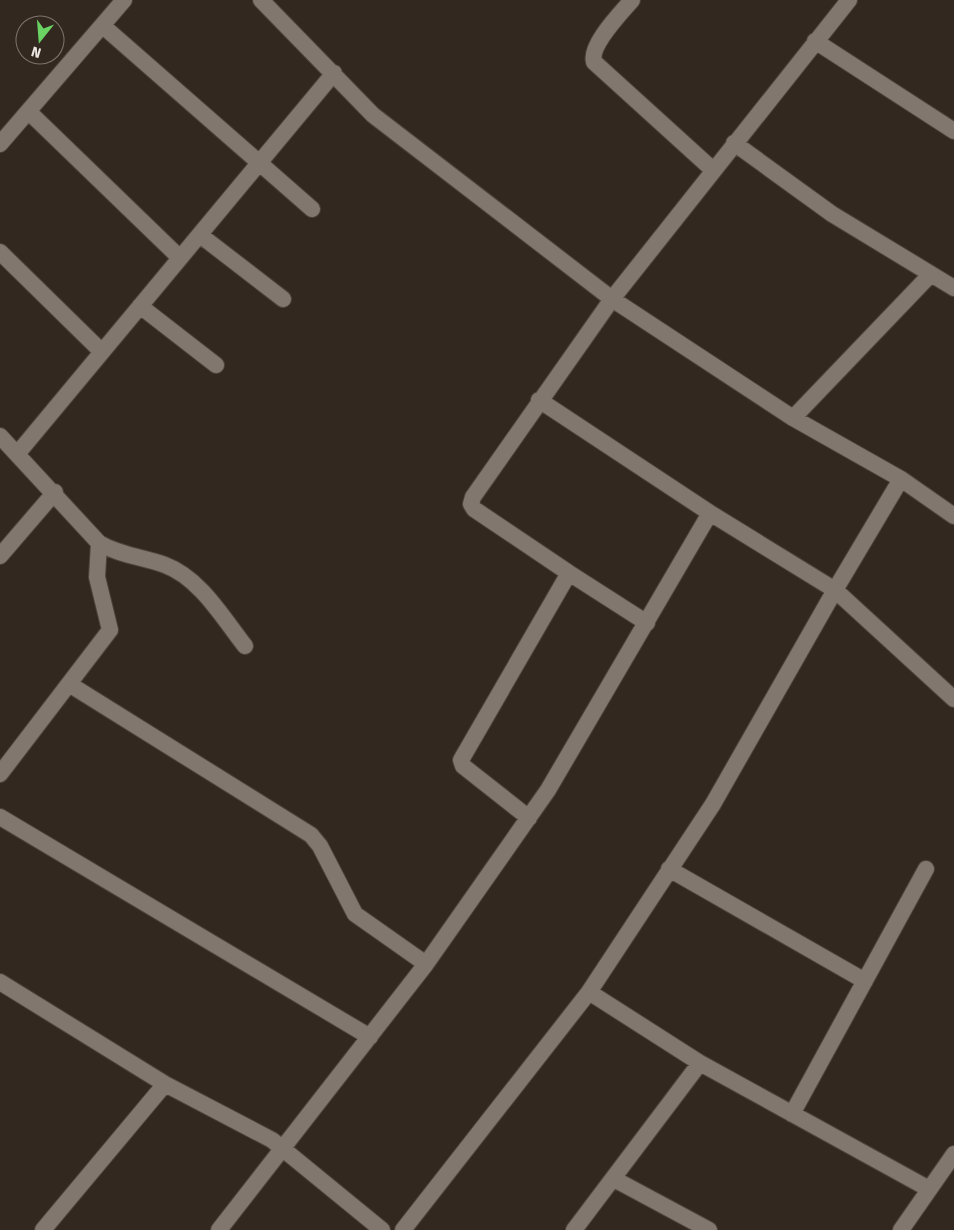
<svg xmlns="http://www.w3.org/2000/svg" width="954" height="1230" font-family="'Fira Sans',sans-serif">
	<style>
		.lines { fill: none; stroke-linecap: round; stroke-linejoin: round }
		.minor-casing { stroke: #4c443d; stroke-width: 18 }
		.minor { stroke: #82776e; stroke-width: 16 }
	</style>
	<rect width="100%" height="100%" fill="#322820"/>
	<g class="lines">
		<!-- minor casing -->
		<g class="minor-casing">
			<path id="minor" d="M 261,0 L 373,115 L 612,299 L 849,0
				M 632,0 C 621,13 589,45 594,62 L 713,170
				M 103,26 L 312,209
				M 815,41 L 954,131
				M 29,112 L 180,258
				M 734,143 L 832,214 L 954,288
				M 0,144 L 124,0
				M 200,235 L 283,299
				M 0,252 L 102,352
				M 140,306 L 216,365
				M 539,400 L 710,513 L 835,590 L 954,699
				M 793,418 L 931,274
				M 0,436 L 99,543 C 119,555 143,557 165,565 C 200,578 223,618 245,646
				M 18,453 L 334,73
				M 0,556 L 55,492
				M 647,623 L 569,573 L 474,509 L 471,504 L 473,497 L 612,299 L 793,418 L 901,479 L 954,516
				M 69,684 L 311,835 L 320,846 L 355,914 L 426,964
				M 0,774 L 110,630 L 97,577 L 99,543
				M 0,817 L 370,1037
				M 529,818 L 463,766 L 461,760 L 569,573
				M 669,869 L 865,981
				M 0,982 L 165,1084 L 272,1140 L 382,1230
				M 589,992 L 700,1063 L 929,1189
				M 792,1114 L 926,869
				M 614,1179 L 709,1230
				M 43,1230 L 165,1084
				M 219,1230 L 426,964 L 548,790 L 710,513
				M 403,1230 L 589,992 L 713,804 L 835,590 L 901,479
				M 574,1230 L 700,1063
				M 901,1230 L 954,1154"/>
		</g>
		<!-- minor -->
		<use href="#minor" class="minor"/>
	</g>
	<!-- north arrow -->
	<g transform="translate(40 40) rotate(197)"><circle r="24" fill="#322820" stroke="#7c746d"/>
	<path d="M0-4L9 19L0 12L-9 19Z" fill="#6ad363"/>
	<text y="-8" font-size="14" font-weight="bold" text-anchor="middle" fill="#ece5e0">N</text>
	</g>
</svg>
